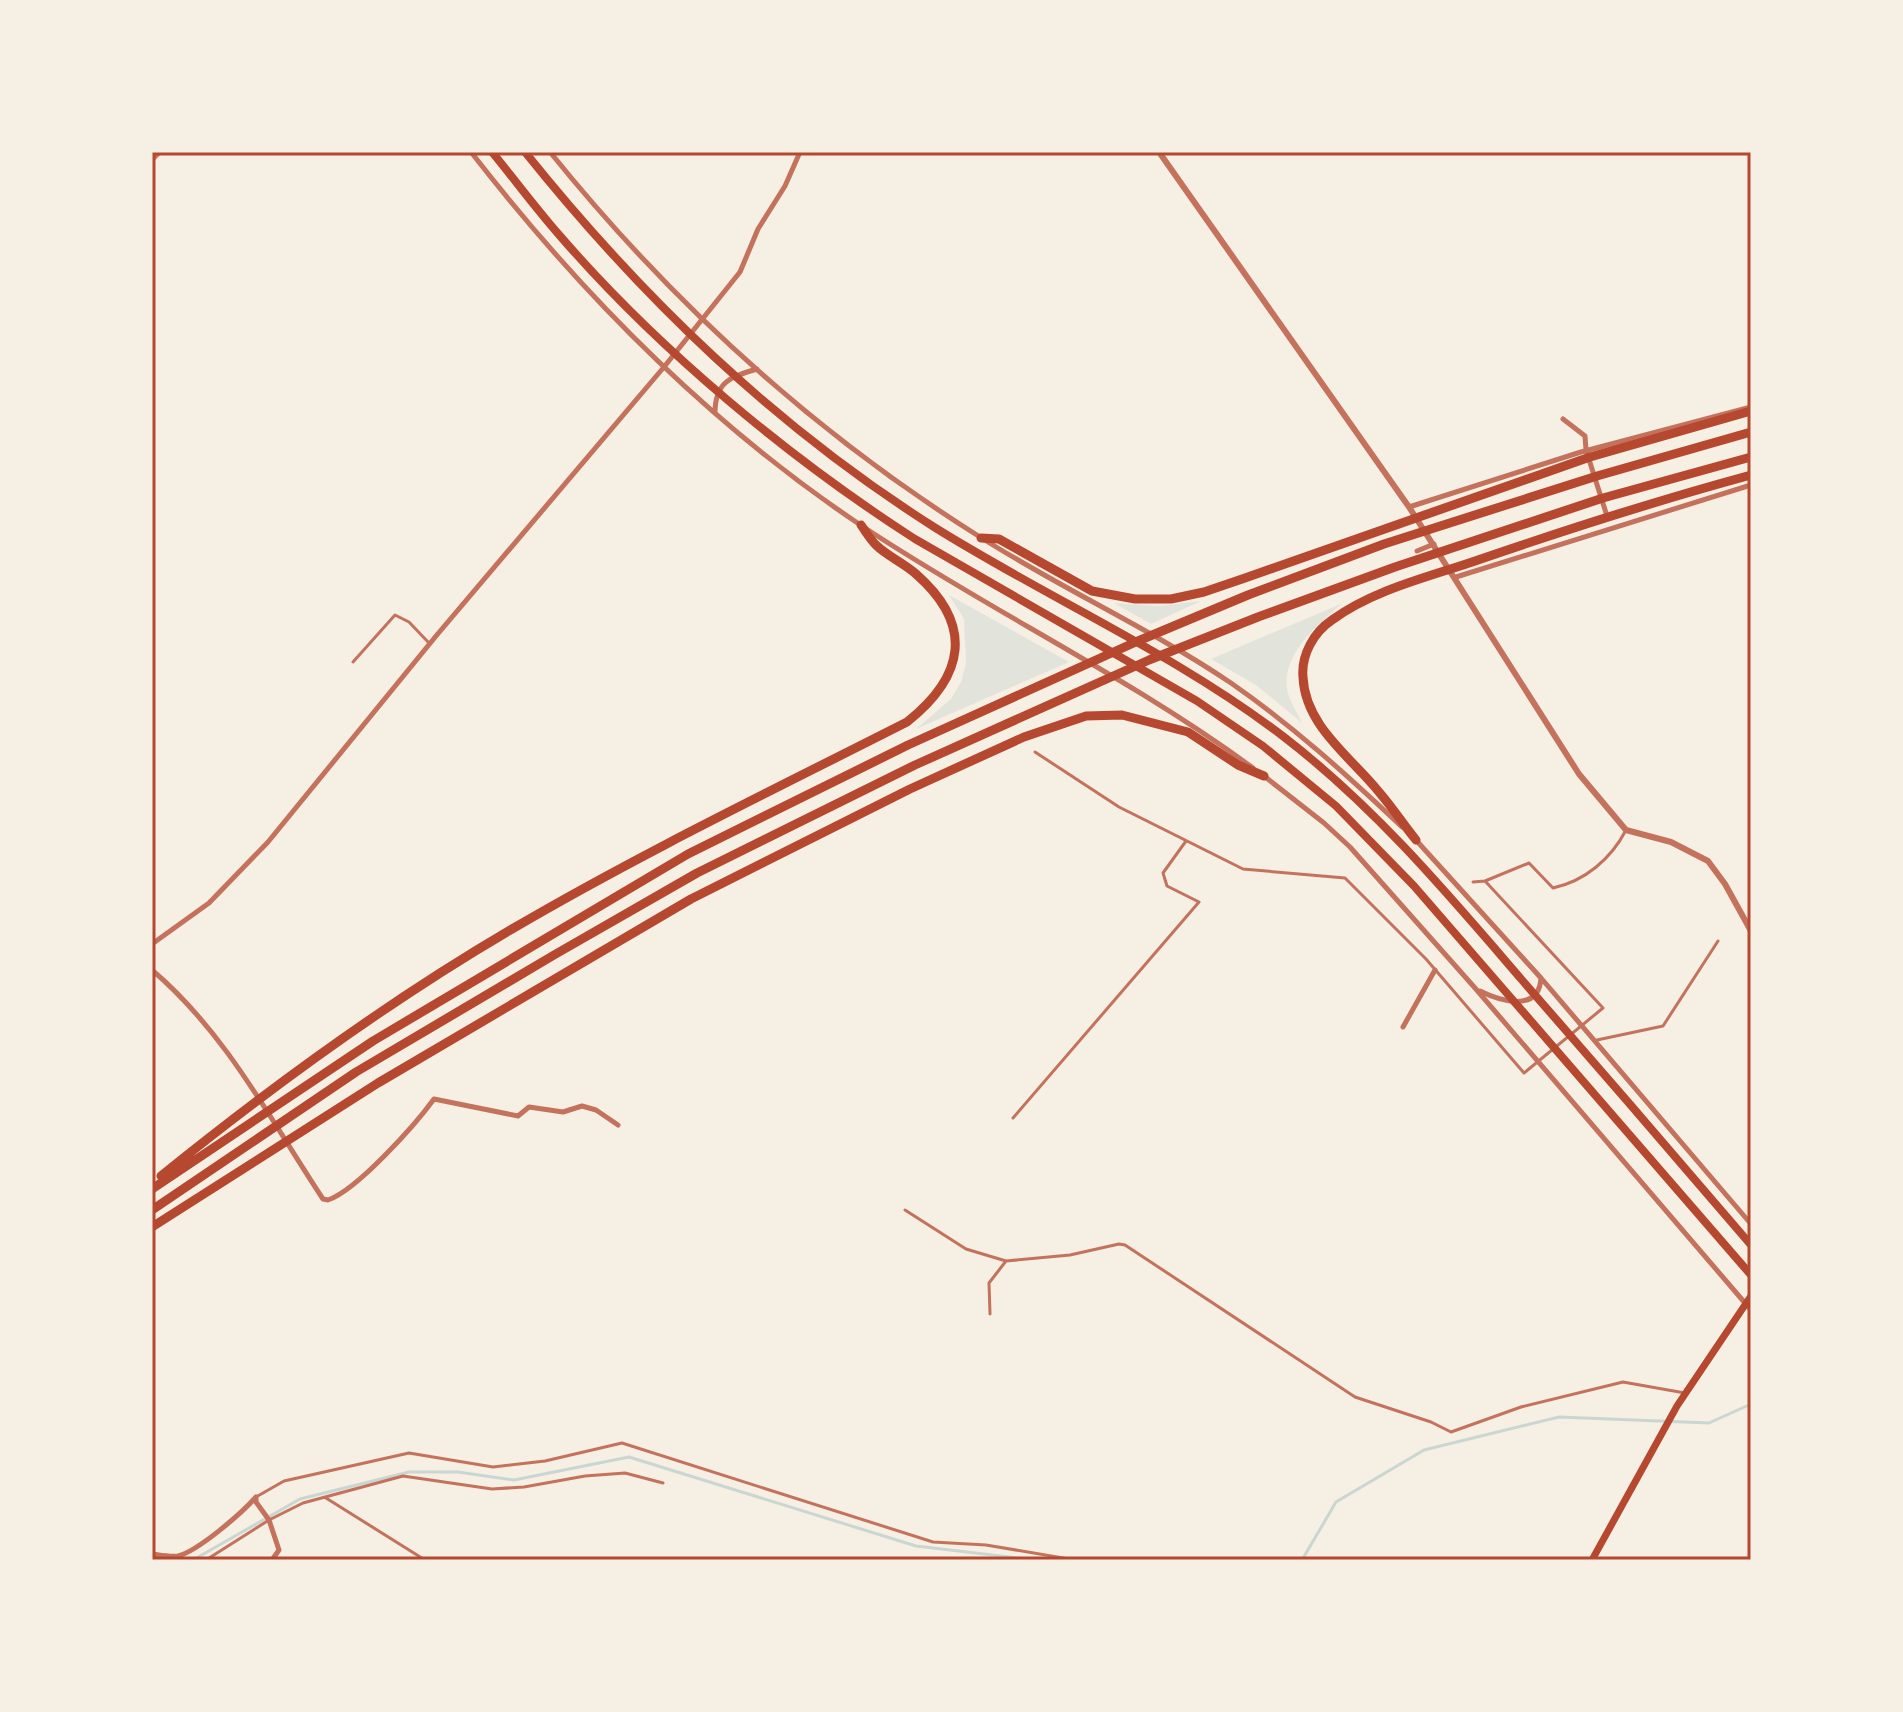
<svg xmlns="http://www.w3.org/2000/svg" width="1903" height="1712" font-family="Poppins,sans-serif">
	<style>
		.green { fill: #e2e4dc }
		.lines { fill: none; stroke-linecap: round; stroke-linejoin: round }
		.stream { stroke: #c9d6d2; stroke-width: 3 }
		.service { stroke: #c5725c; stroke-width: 3 }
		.minor { stroke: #c5725c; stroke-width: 5 }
		.tertiary { stroke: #c5725c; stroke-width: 6 }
		.secondary { stroke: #b5482f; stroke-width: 7 }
		.primary { stroke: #b5482f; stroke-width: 8 }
		.motorway { stroke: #b5482f; stroke-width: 9 }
		.neatline { fill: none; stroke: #b5482f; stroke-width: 3 }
	</style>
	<rect width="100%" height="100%" fill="#f6efe4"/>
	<!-- green -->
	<path class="green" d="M 949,595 L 1069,662 L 916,729 L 951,699 L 961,682 L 966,663 L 964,619 Z
		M 1201,601 L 1151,624 L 1114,603 L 1159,606 Z
		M 1343,603 C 1319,623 1282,653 1287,689 C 1289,700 1297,712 1302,723 L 1256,685 L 1211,659 Z"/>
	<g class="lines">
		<!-- stream -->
		<path class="stream" d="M 193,1560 L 300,1499 L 409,1472 L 458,1472 L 514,1480 L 629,1457 L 916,1546 L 1036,1560
			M 1302,1560 L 1336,1502 L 1424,1450 L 1559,1417 L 1709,1423 L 1751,1404"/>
		<!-- service -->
		<path class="service" d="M 353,662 L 395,615 L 409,622 L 429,643
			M 1035,752 L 1119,807 L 1243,869 L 1345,878 L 1426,959 L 1524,1073 L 1603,1008 L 1485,881
			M 1473,882 L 1485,881 L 1529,863 L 1553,888 C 1585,881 1611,859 1626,830
			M 1597,1040 L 1663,1026 L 1718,941
			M 1013,1118 L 1199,902 L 1167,886 L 1163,873 L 1186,841
			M 905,1210 L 966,1249 L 1006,1261
			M 990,1314 L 989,1283 L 1006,1261 L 1070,1255 L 1119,1244 L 1125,1245 L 1355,1397 L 1431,1422 L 1451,1432 L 1521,1407 L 1623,1382 L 1685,1393
			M 256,1497 L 284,1481 L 409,1453 L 493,1467 L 545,1461 L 622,1443 L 933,1542 L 986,1545 L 1075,1560
			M 326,1498 L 425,1560
			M 206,1560 L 269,1520 L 303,1503 L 403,1476 L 492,1489 L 524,1487 L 585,1476 L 625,1473 L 663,1483
			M 672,1560 L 677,1560"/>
		<!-- minor -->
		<path class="minor" d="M 471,152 C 582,295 712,426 862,526 C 990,611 1129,677 1253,768
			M 550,152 C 671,302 816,434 980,537 C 1062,589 1151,629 1231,683 C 1293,726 1347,775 1402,827
			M 715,413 C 715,382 730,377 757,369
			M 1563,419 L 1585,436 L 1586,450 L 1607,516
			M 1409,507 L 1581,452 L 1751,407
			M 1417,551 L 1434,544
			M 1456,577 L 1751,485
			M 1264,776 L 1324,823 L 1350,847 L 1475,988 L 1751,1310
			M 1415,839 L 1541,978 L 1751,1224
			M 152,944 L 209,903 L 268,842 L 436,636 L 664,367 L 740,272 L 758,229 L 785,186 L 800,152
			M 152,970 C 226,1033 270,1119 323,1199 L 328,1200 C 357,1190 415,1125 434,1099 L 518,1116 L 529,1107 L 563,1112 L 582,1106 L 596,1110 L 618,1125
			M 1480,991 C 1500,1001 1539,1013 1541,978
			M 1403,1027 L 1435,970
			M 152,1554 C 160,1555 170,1557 178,1556 C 198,1551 242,1513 256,1497 L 256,1502 L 269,1520 L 279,1550 L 272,1560"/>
		<!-- tertiary -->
		<path class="tertiary" d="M 1159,152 L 1409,507 L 1579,774 L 1626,830 L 1671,842 L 1708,861 L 1725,884 L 1751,931
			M 152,159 L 159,152"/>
		<!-- secondary -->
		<path class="secondary" d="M 1592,1560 L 1677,1406 L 1751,1296"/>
		<!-- primary -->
		<path class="primary" d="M 492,152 C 515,180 537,210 561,237 C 659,350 789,458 915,539 L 1197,701 L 1263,746 L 1336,806 L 1414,886 L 1751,1275
			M 525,152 C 643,299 775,426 934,527 C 1049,599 1176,654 1284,737 C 1375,807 1448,894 1522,980 C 1599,1068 1675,1156 1751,1245"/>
		<!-- motorway -->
		<path class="motorway" d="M 981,538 L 999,539 L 1092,591 L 1135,599 L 1171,599 L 1204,592 L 1245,578 L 1590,457 L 1751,411
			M 1416,840 C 1403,824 1392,807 1379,792 C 1351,757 1305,726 1303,677 C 1301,655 1314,632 1332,620 C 1375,589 1429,577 1478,560 C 1568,529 1659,500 1751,475
			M 161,1176 C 271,1087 389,1001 512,929 C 640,854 775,789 907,722 C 965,676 974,625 916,574 C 904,563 887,556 876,545 C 870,539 866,532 861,525
			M 152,1189 L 373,1041 L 688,854 L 908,745 L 1138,641 L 1248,595 L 1384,544 L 1597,476 L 1751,432
			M 152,1210 L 356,1072 L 554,955 L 697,873 L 915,765 L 1149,660 L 1258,617 L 1395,567 L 1603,498 L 1751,457
			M 152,1227 L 378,1083 L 691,899 L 910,789 L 1024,737 L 1086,716 L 1122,715 L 1188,732 L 1238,765 L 1264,776"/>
	</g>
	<!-- border -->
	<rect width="1903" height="1712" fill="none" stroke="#f6efe4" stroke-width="308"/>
	<rect x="154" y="154" width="1595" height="1404" class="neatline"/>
</svg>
